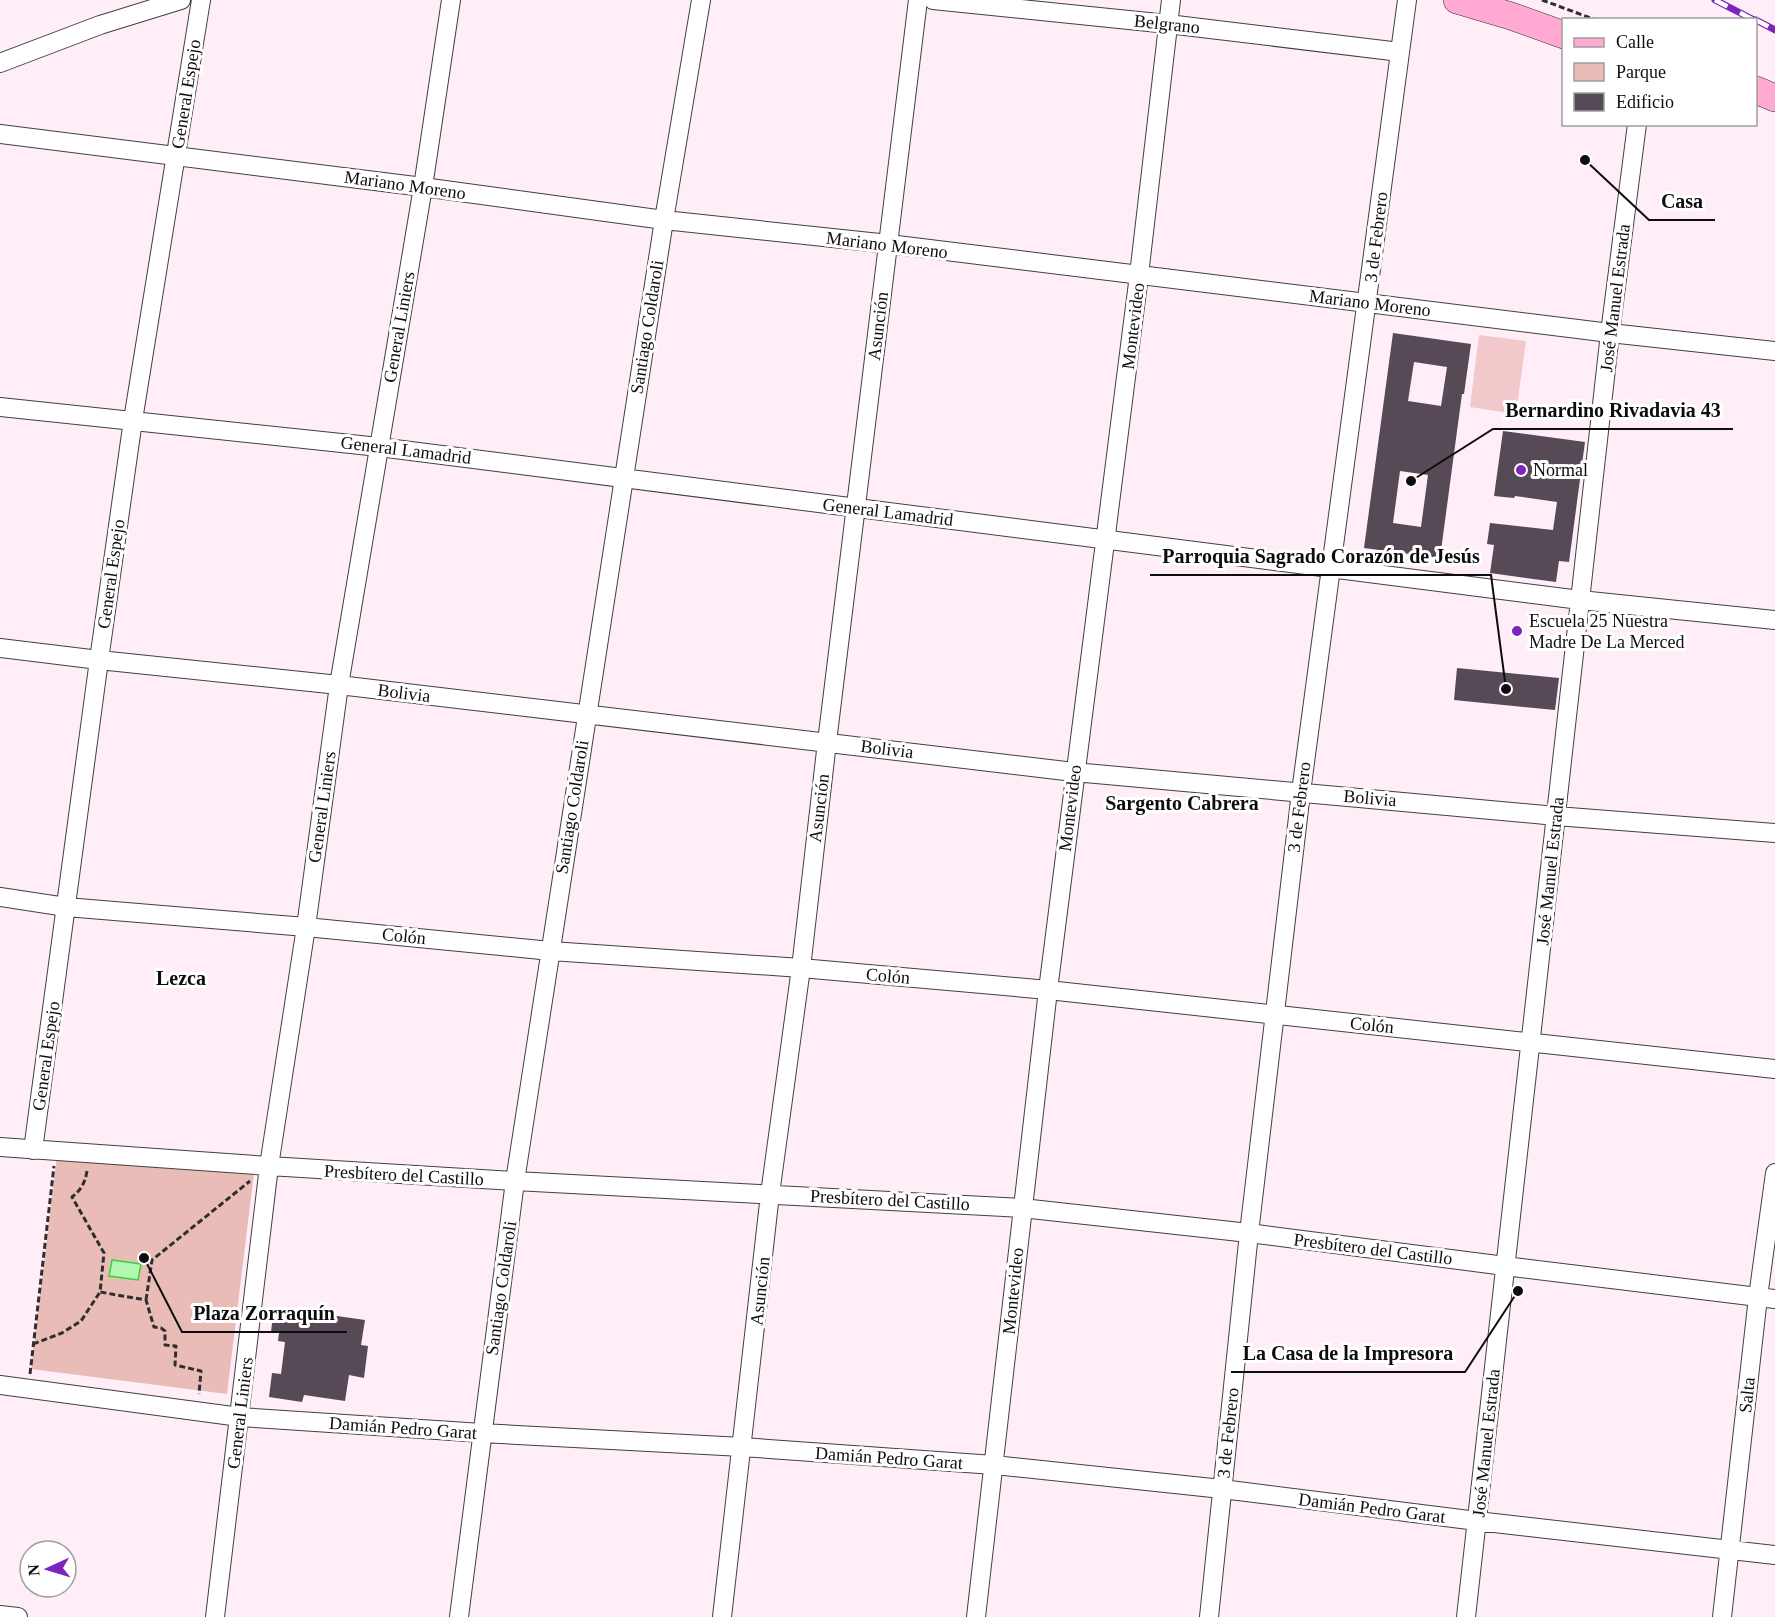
<svg xmlns="http://www.w3.org/2000/svg" width="1775" height="1617" font-family="Georgia,serif">
	<style>
		.green { fill: #eabcb7 }
		.pitch { fill: #f1c9ca }
		.water { fill: #b2f7b2; stroke: #38cf3b; stroke-width: 1.5 }
		.building { fill: #564a56; fill-rule: evenodd }
		.lines { fill: none; stroke-linecap: round; stroke-linejoin: round }
		.street-casing { stroke: #404040; stroke-width: 20 }
		.secondary-casing { stroke: #2f2f2f; stroke-width: 28 }
		.path { stroke: #2f2f2f; stroke-width: 3; stroke-dasharray: 6 3; stroke-linecap: butt }
		.street { stroke: #fff; stroke-width: 18 }
		.secondary { stroke: #ffa9d3; stroke-width: 27 }
		.rail-casing { stroke: #7d24bf; stroke-width: 7 }
		.rail { stroke: #fff; stroke-width: 4.5; stroke-dasharray: 14; stroke-linecap: butt }
		.poi-dot { fill: #7d24bf; stroke: #fff; stroke-width: 2 }
		.labels { text-anchor: middle; dominant-baseline: central; stroke-width: 6; stroke-linejoin: round; paint-order: stroke }
		.street-label { font-size: 18px; fill: #0d0d0d; stroke: #fff }
		.poi-label { font-size: 18px; fill: #0d0d0d; stroke: #fff; text-anchor: start }
		.neighbourhood-label { font-size: 20px; font-weight: bold; fill: #0d0d0d; stroke: #fff }
		.leader { fill: none; stroke: #0d0d0d; stroke-width: 2 }
		.callout-dot { fill: #0d0d0d; stroke: #fff; stroke-width: 2 }
		.callout-label { font-size: 20px; text-anchor: middle; font-weight: bold; fill: #0d0d0d; stroke: #fff; stroke-width: 6; stroke-linejoin: round; paint-order: stroke }
	</style>
	<rect width="100%" height="100%" fill="#ffeef8"/>
	<!-- green -->
	<path class="green" d="M 58,1148 L 254,1173 L 227,1394 L 31,1369 Z"/>
	<!-- pitch -->
	<path class="pitch" d="M 1479,335 L 1526,341 L 1516,414 L 1470,407 Z"/>
	<!-- water -->
	<path class="water" d="M 112,1260 L 141,1264 L 138,1280 L 109,1276 Z"/>
	<!-- building -->
	<path class="building" d="M 1393,333 L 1471,344 L 1464,394 L 1462,394 L 1440,558 L 1364,548 ZM 1414,362 L 1447,367 L 1441,406 L 1408,401 ZM 1400,471 L 1428,475 L 1421,527 L 1393,523 Z
		M 1503,431 L 1585,442 L 1569,562 L 1559,561 L 1556,582 L 1490,573 L 1494,545 L 1487,544 L 1490,523 L 1553,530 L 1557,502 L 1515,496 L 1514,498 L 1494,496 Z
		M 1457,668 L 1559,678 L 1555,710 L 1454,700 Z
		M 323,1314 L 365,1320 L 361,1345 L 368,1346 L 364,1378 L 349,1375 L 345,1401 L 304,1395 L 302,1402 L 269,1397 L 272,1373 L 281,1374 L 285,1342 L 278,1341 L 279,1333 L 271,1332 L 273,1315 L 321,1323 Z"/>
	<g class="lines">
		<!-- street casing -->
		<g class="street-casing">
			<path id="street" d="M 933,0 L 1168,24 L 1400,52
				M 0,63 L 100,25 L 181,0
				M 0,134 L 423,187 L 664,220 L 889,244 L 1610,333 L 1775,351
				M 0,407 L 379,447 L 1580,600 L 1775,620
				M 0,648 L 99,660 L 339,685 L 1074,772 L 1556,816 L 1775,833
				M 0,897 L 66,907 L 306,927 L 551,951 L 801,968 L 1048,990 L 1775,1069
				M 0,1147 L 269,1166 L 515,1181 L 1022,1208 L 1249,1233 L 1505,1266 L 1775,1299
				M 33,1150 L 99,660 L 133,420 L 201,0
				M 0,1385 L 240,1417 L 482,1433 L 742,1447 L 994,1465 L 1222,1489 L 1477,1521 L 1775,1555
				M 0,1615 L 18,1617
				M 215,1617 L 269,1166 L 306,927 L 339,685 L 423,187 L 451,0
				M 459,1617 L 515,1181 L 664,220 L 701,0
				M 722,1617 L 770,1194 L 801,968 L 827,742 L 918,0
				M 976,1617 L 1048,990 L 1139,275 L 1171,0
				M 1209,1617 L 1249,1233 L 1301,792 L 1407,0
				M 1466,1617 L 1610,333 L 1637,124
				M 1722,1617 L 1758,1297 L 1775,1173"/>
		</g>
		<!-- secondary casing -->
		<g class="secondary-casing">
			<path id="secondary" d="M 1457,0 L 1511,16 L 1564,35
				M 1756,90 L 1775,98"/>
		</g>
		<!-- path -->
		<path class="path" d="M 1542,0 L 1596,20
			M 87,1171 C 85,1183 81,1190 72,1197 L 104,1253 L 100,1292 L 146,1300 L 154,1327 L 161,1328 L 165,1331 L 165,1345 L 176,1346 L 175,1365 L 201,1371 L 199,1394
			M 146,1300 L 152,1260 L 250,1181
			M 33,1344 L 62,1333 L 81,1321 L 100,1292
			M 30,1374 L 54,1166"/>
		<!-- street -->
		<use href="#street" class="street"/>
		<!-- secondary -->
		<use href="#secondary" class="secondary"/>
		<!-- rail casing -->
		<g class="rail-casing">
			<path id="rail" d="M 1715,0 L 1754,20
				M 1756,20 L 1775,30"/>
		</g>
		<!-- rail -->
		<use href="#rail" class="rail"/>
	</g>
	<!-- markers -->
	<g class="poi-dot">
		<circle cx="1521" cy="470" r="6"/>
		<circle cx="1517" cy="631" r="6"/>
	</g>
	<g class="labels">
		<!-- street labels -->
		<g class="street-label">
			<text transform="translate(1167 24) rotate(6)">Belgrano</text>
			<text transform="translate(186 94) rotate(-81)">General Espejo</text>
			<text transform="translate(405 185) rotate(8)">Mariano Moreno</text>
			<text transform="translate(1376 237) rotate(-83)">3 de Febrero</text>
			<text transform="translate(887 245) rotate(7)">Mariano Moreno</text>
			<text transform="translate(1615 298) rotate(-83)">José Manuel Estrada</text>
			<text transform="translate(1370 303) rotate(7)">Mariano Moreno</text>
			<text transform="translate(878 326) rotate(-83)">Asunción</text>
			<text transform="translate(1133 326) rotate(-83)">Montevideo</text>
			<text transform="translate(399 327) rotate(-80)">General Liniers</text>
			<text transform="translate(647 327) rotate(-81)">Santiago Coldaroli</text>
			<text transform="translate(406 450) rotate(7)">General Lamadrid</text>
			<text transform="translate(888 512) rotate(7)">General Lamadrid</text>
			<text transform="translate(111 574) rotate(-82)">General Espejo</text>
			<text transform="translate(404 693) rotate(7)">Bolivia</text>
			<text transform="translate(887 749) rotate(7)">Bolivia</text>
			<text transform="translate(1370 798) rotate(5)">Bolivia</text>
			<text transform="translate(322 807) rotate(-82)">General Liniers</text>
			<text transform="translate(572 807) rotate(-81)">Santiago Coldaroli</text>
			<text transform="translate(1299 807) rotate(-83)">3 de Febrero</text>
			<text transform="translate(819 808) rotate(-83)">Asunción</text>
			<text transform="translate(1070 808) rotate(-83)">Montevideo</text>
			<text transform="translate(1550 871) rotate(-84)">José Manuel Estrada</text>
			<text transform="translate(404 936) rotate(6)">Colón</text>
			<text transform="translate(888 976) rotate(5)">Colón</text>
			<text transform="translate(1372 1025) rotate(6)">Colón</text>
			<text transform="translate(46 1056) rotate(-82)">General Espejo</text>
			<text transform="translate(404 1175) rotate(3)">Presbítero del Castillo</text>
			<text transform="translate(890 1200) rotate(3)">Presbítero del Castillo</text>
			<text transform="translate(1373 1249) rotate(7)">Presbítero del Castillo</text>
			<text transform="translate(501 1288) rotate(-82)">Santiago Coldaroli</text>
			<text transform="translate(760 1291) rotate(-84)">Asunción</text>
			<text transform="translate(1013 1291) rotate(-84)">Montevideo</text>
			<text transform="translate(1747 1395) rotate(-84)">Salta</text>
			<text transform="translate(240 1413) rotate(-83)">General Liniers</text>
			<text transform="translate(403 1428) rotate(4)">Damián Pedro Garat</text>
			<text transform="translate(1228 1433) rotate(-84)">3 de Febrero</text>
			<text transform="translate(1486 1443) rotate(-84)">José Manuel Estrada</text>
			<text transform="translate(889 1458) rotate(4)">Damián Pedro Garat</text>
			<text transform="translate(1372 1508) rotate(7)">Damián Pedro Garat</text>
		</g>
		<!-- poi labels -->
		<g class="poi-label">
			<text x="1533" y="470">Normal</text>
			<text x="1529" y="621">Escuela 25 Nuestra<tspan x="1529" dy="21">Madre De La Merced</tspan></text>
		</g>
		<!-- neighbourhood labels -->
		<g class="neighbourhood-label">
			<text x="1182" y="803">Sargento Cabrera</text>
			<text x="181" y="978">Lezca</text>
		</g>
	</g>
	<!-- callouts -->
	<path class="leader" d="M1585 160L1649 220H1715M1411 481L1493 429H1733M1506 689L1491 575H1150M144 1258L182 1332H347M1518 1291L1465 1372H1231"/>
	<g class="callout-dot">
		<circle cx="1585" cy="160" r="6"/>
		<circle cx="1411" cy="481" r="6"/>
		<circle cx="1506" cy="689" r="6"/>
		<circle cx="144" cy="1258" r="6"/>
		<circle cx="1518" cy="1291" r="6"/>
	</g>
	<g class="callout-label">
		<text x="1682" y="208">Casa</text>
		<text x="1613" y="417">Bernardino Rivadavia 43</text>
		<text x="1321" y="563">Parroquia Sagrado Corazón de Jesús</text>
		<text x="264" y="1320">Plaza Zorraquín</text>
		<text x="1348" y="1360">La Casa de la Impresora</text>
	</g>
	<!-- legend -->
	<rect x="1562" y="18" width="195" height="108" fill="#ffffff" stroke="#9e9e9e" stroke-width="1.5"/>
	<rect x="1574" y="38" width="30" height="9" fill="#ffa9d3" stroke="#9e9e9e" stroke-width="1.5"/>
	<text x="1616" y="48" font-size="18" fill="#0d0d0d">Calle</text>
	<rect x="1574" y="63" width="30" height="18" fill="#eabcb7" stroke="#9e9e9e" stroke-width="1.5"/>
	<text x="1616" y="78" font-size="18" fill="#0d0d0d">Parque</text>
	<rect x="1574" y="93" width="30" height="18" fill="#564a56" stroke="#9e9e9e" stroke-width="1.5"/>
	<text x="1616" y="108" font-size="18" fill="#0d0d0d">Edificio</text>
	<!-- north arrow -->
	<g transform="translate(48 1569) rotate(266)"><circle r="28" fill="#ffffff" stroke="#9e9e9e" stroke-width="1.5"/>
	<path d="M0-4.5L10 22L0 15L-10 22Z" fill="#7d24bf"/>
	<text y="-9" font-size="16" font-weight="bold" text-anchor="middle" fill="#0d0d0d">N</text>
	</g>
</svg>
